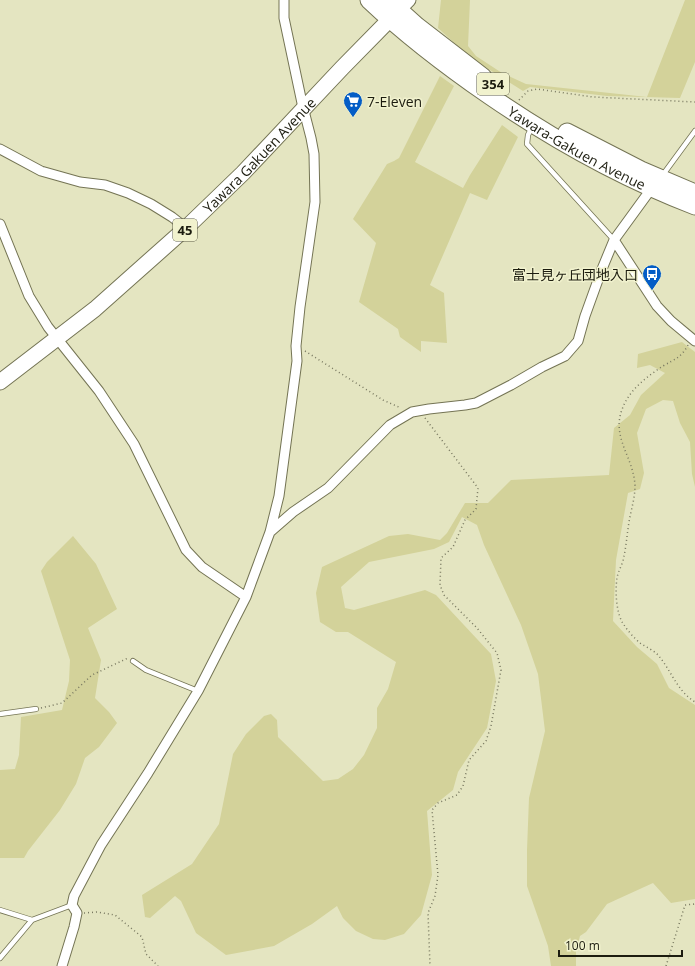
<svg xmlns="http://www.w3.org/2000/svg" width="695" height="966" font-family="'Open Sans','Noto Sans JP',sans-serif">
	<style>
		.green { fill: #d3d29a }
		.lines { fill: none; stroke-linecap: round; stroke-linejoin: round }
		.lane-casing { stroke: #747454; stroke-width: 6 }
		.street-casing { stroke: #747454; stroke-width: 11 }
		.secondary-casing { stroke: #747454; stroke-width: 15 }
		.primary-casing { stroke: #747454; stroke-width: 17 }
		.highway-casing { stroke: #747454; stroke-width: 19 }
		.path { stroke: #787860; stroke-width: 1.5; stroke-dasharray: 1 3; stroke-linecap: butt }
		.lane { stroke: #fff; stroke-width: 4.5 }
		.street { stroke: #fff; stroke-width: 9 }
		.secondary { stroke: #fff; stroke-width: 13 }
		.primary { stroke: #fff; stroke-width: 15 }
		.highway { stroke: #fff; stroke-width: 17 }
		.labels { text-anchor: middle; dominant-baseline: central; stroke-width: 3; stroke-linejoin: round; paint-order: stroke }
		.shield { fill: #f1f2ce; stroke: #5c5c48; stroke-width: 1 }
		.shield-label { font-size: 13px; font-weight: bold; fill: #1c1c0f }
		.poi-label { font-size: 14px; fill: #1c1c0f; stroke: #f1f2ce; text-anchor: start }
		.street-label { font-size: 14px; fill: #1c1c0f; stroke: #f1f2ce }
	</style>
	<rect width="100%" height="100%" fill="#e4e5c1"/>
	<!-- green -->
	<path class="green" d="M 441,0 L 470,0 L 468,46 L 476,56 L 502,73 L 526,84 L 647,97 L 685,0 L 695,0 L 695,62 L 680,98 L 607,96 L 530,87 L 523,91 L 482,65 L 462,50 L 438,28 Z
		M 440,76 L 454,86 L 415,162 L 463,188 L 470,175 L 502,125 L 518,137 L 487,200 L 470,193 L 430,285 L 444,293 L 447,343 L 421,341 L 421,352 L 400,337 L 398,329 L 359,302 L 376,243 L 353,219 L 387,164 L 394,161 L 399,158 Z
		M 682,342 L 695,352 L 695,487 L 692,474 L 690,442 L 680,423 L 673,401 L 663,400 L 646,409 L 637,433 L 644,473 L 640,489 L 628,493 L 616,560 L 613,621 L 637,647 L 657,664 L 669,688 L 695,705 L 695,899 L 671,903 L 653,883 L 607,904 L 586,932 L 580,936 L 576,951 L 576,966 L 551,966 L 548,946 L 527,886 L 527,850 L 529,798 L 545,731 L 538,674 L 521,625 L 484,545 L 477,525 L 462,517 L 449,542 L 434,549 L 369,562 L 341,587 L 345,608 L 354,610 L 425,590 L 436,595 L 491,654 L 496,681 L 487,728 L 458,772 L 453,790 L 427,811 L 432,875 L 421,915 L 404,934 L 385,940 L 373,939 L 356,931 L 343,918 L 337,906 L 312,924 L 274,946 L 226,955 L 196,933 L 181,901 L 175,896 L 150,918 L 145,917 L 142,895 L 192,864 L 219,824 L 233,754 L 246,734 L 264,716 L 271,714 L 277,720 L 278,737 L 323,781 L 338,779 L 353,769 L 364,755 L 377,728 L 377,708 L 388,689 L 396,662 L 348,632 L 336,632 L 320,622 L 316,593 L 322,567 L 389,536 L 408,534 L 440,540 L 447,533 L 465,503 L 488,503 L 511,480 L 609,475 L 614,428 L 630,415 L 641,395 L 665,373 L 650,365 L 637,368 L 638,354 Z
		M 73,536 L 96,564 L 117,609 L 88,628 L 101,660 L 95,698 L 109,712 L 117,723 L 99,747 L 85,758 L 76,784 L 60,810 L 28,851 L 24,858 L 0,858 L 0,770 L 15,769 L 19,755 L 21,717 L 62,710 L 69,681 L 70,660 L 41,571 L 47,562 Z"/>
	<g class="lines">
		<!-- lane casing -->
		<g class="lane-casing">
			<path id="lane" d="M 532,127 L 528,135 L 527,144 L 614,240
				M 662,176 L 695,131
				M 133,661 L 146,670 L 198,691
				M 0,714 L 36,709
				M 0,910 L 32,920
				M 0,958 L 32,920 L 72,905"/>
		</g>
		<!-- street casing -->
		<g class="street-casing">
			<path id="street" d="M 0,149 L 41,171 L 80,182 L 105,185 L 128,193 L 151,204 L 172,217 L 186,228
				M 0,224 L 29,296 L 48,327 L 99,391 L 134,444 L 186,550 L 202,567 L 246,597
				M 614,240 L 657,306 L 671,321 L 695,341
				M 270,532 L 293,512 L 328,488 L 390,425 L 412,412 L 429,409 L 465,405 L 476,403 L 511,385 L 542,367 L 565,356 L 578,341 L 585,316 L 602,269 L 614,240 L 654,185
				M 62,966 L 74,927 L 77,913 L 72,905 L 74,896 L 101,845 L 148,773 L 198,691 L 246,597 L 270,532 L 279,496 L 297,361 L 296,346 L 300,307 L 315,202 L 314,154 L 311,138 L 302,103 L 284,18 L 284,0"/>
		</g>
		<!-- secondary casing -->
		<g class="secondary-casing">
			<path id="secondary" d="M 399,10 L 409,0"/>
		</g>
		<!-- primary casing -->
		<g class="primary-casing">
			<g id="primary">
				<path id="s1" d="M 0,382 L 95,309 L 186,228 L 243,173 L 342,68 L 398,11"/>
			</g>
		</g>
		<!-- highway casing -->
		<g class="highway-casing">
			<g id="highway">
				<path id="s2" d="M 369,0 C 407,36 448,67 490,96 C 554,140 622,178 695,206"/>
				<path d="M 388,0 L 417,26 L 483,77"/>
				<path d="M 567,132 L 641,170 L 695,193"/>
			</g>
		</g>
		<!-- path -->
		<path class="path" d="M 519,100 L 528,91 L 537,89 L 593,97 L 695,102
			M 688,345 C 681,358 675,359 663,366 C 648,376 630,389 623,407 C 610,437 634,457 635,486 C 635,498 631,510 629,522 C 627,535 626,548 623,561 C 621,567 618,572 617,578 C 615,591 616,614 624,625 C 628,631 635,639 640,643 C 646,647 653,650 658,655 C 671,670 677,691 695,702
			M 305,351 L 383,400 L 401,408
			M 425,418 L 478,488 L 476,509 L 465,520 L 453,547 L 441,558 L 440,585 L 444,595 L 477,628 L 497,653 L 501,670 L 491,726 L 486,741 L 469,760 L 463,786 L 457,795 L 438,803 L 432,810 L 438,875 L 435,896 L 428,913 L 430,966
			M 41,708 L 62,703 L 92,675 L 128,658
			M 84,913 L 97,912 L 115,915 L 142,937 L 146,954 L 158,966
			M 666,966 L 685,905 L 695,904"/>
		<!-- lane -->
		<use href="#lane" class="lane"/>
		<!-- street -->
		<use href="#street" class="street"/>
		<!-- secondary -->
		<use href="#secondary" class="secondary"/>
		<!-- primary -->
		<use href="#primary" class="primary"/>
		<!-- highway -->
		<use href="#highway" class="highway"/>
	</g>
	<!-- icons -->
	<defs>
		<g id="supermarket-pin" transform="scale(1)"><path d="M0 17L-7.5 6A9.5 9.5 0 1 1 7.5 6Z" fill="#045dc6" stroke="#f1f2ce"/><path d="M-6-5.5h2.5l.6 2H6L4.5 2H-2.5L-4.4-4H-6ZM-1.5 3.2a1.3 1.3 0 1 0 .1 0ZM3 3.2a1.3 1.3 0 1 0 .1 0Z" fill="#fff"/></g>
		<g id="bus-pin" transform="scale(1)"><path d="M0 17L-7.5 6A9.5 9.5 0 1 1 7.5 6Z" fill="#045dc6" stroke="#f1f2ce"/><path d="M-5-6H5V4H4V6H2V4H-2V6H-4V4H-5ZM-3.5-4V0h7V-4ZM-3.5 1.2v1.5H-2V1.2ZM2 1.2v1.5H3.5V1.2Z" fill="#fff"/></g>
	</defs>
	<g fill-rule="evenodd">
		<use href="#supermarket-pin" x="353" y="101"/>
		<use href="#bus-pin" x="652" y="274"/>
	</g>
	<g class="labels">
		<!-- shield labels -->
		<g class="shield">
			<rect x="477" y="73" width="32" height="22" rx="3"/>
			<rect x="173" y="219" width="24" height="22" rx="3"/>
		</g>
		<g class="shield-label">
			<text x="493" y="84">354</text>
			<text x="185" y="230">45</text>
		</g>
		<!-- poi labels -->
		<g class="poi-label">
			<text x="367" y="101">7-Eleven</text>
			<text x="638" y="274" text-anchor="end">富士見ヶ丘団地入口</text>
		</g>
		<!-- street labels -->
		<g class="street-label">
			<text stroke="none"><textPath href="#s2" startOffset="256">Yawara-Gakuen Avenue</textPath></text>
			<text stroke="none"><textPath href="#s1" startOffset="345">Yawara Gakuen Avenue</textPath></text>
		</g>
	</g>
	<!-- scale -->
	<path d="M559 950v6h123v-6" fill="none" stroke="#1c1c0f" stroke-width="2"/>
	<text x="565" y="950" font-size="12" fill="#1c1c0f" stroke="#f1f2ce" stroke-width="3" paint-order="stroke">100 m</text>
</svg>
